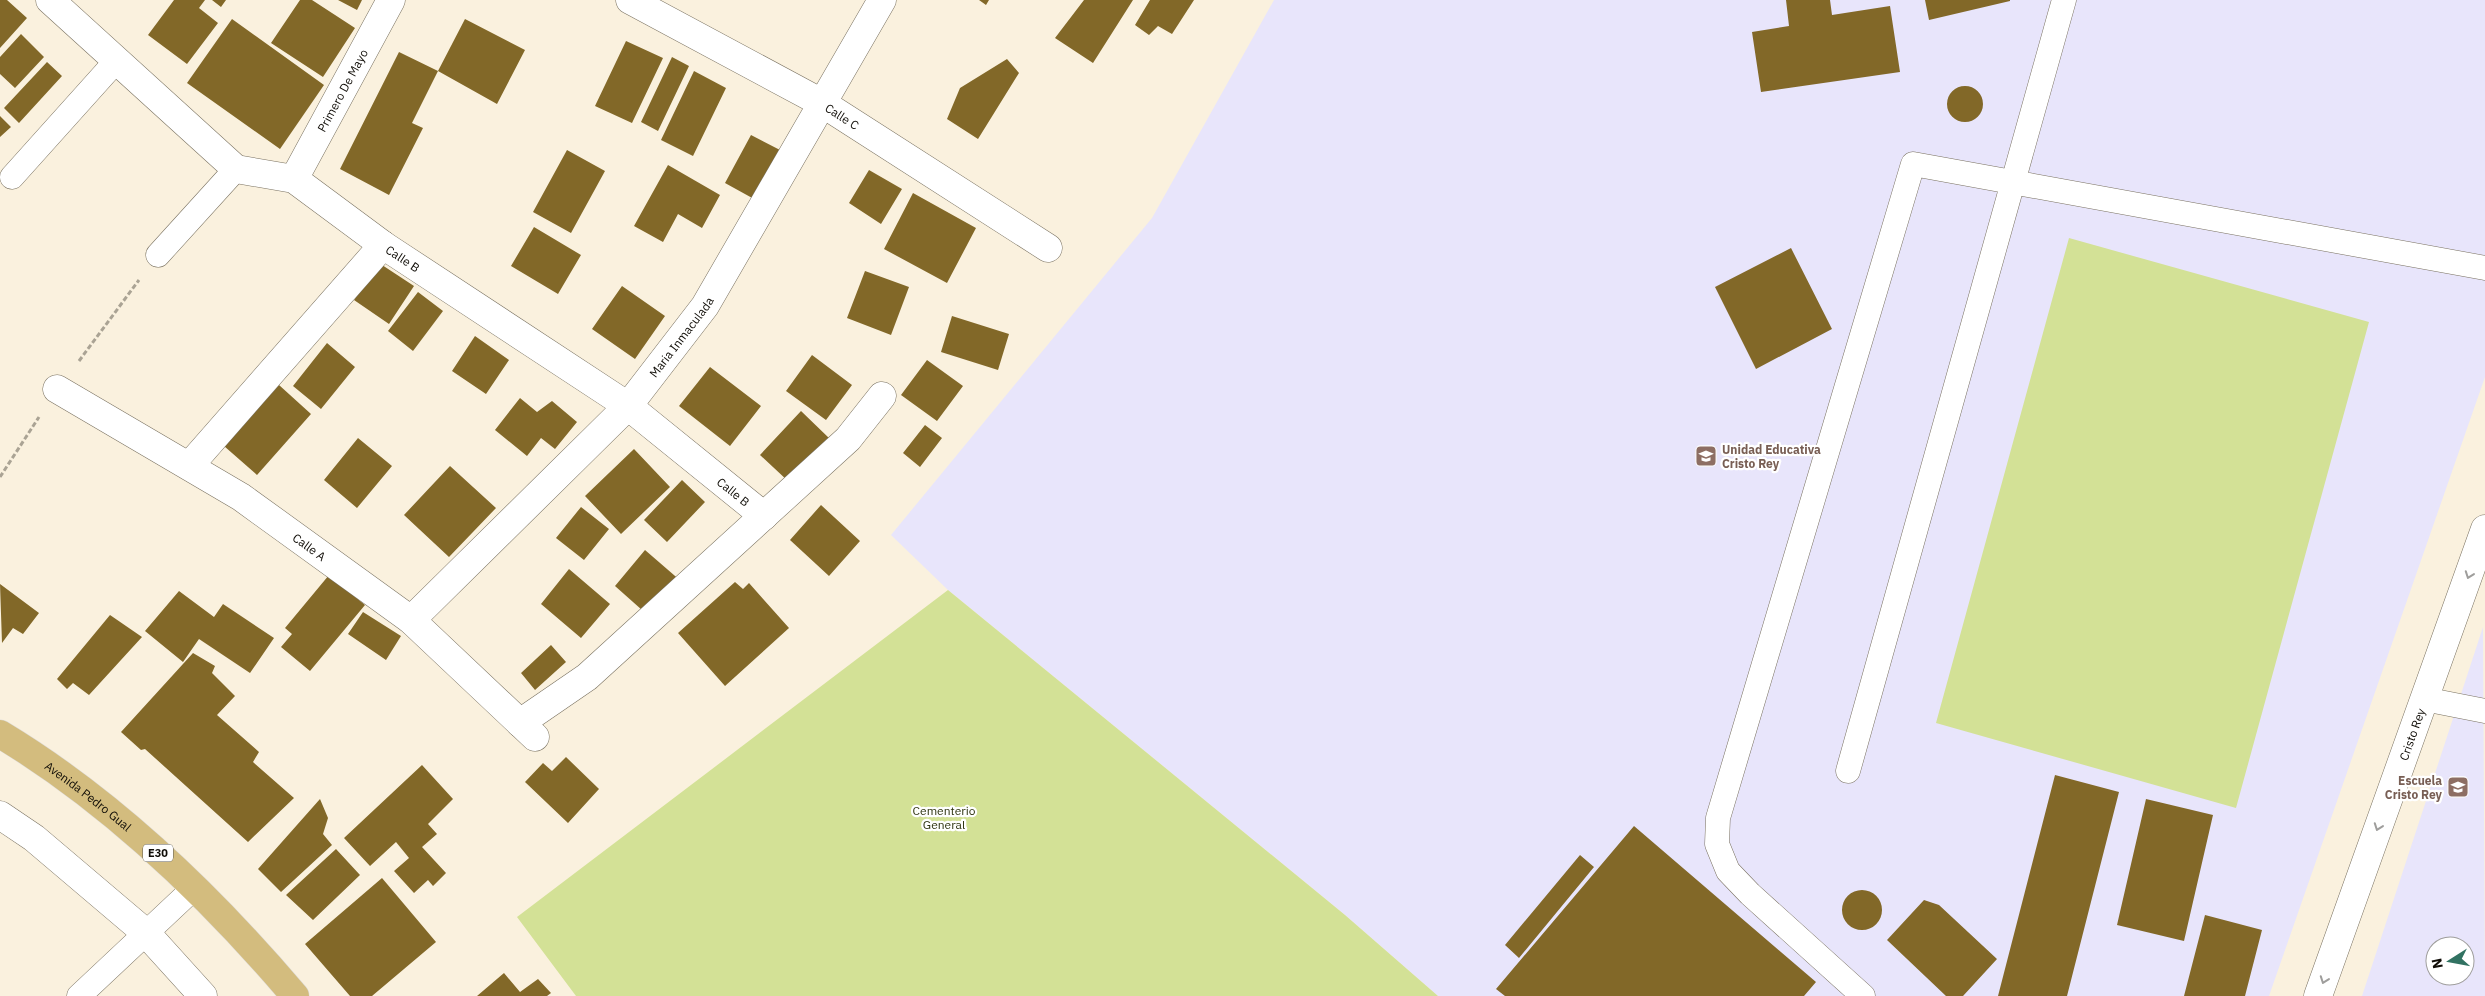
<svg xmlns="http://www.w3.org/2000/svg" width="2485" height="996" font-family="'IBM Plex Sans',sans-serif">
	<style>
		.education { fill: #e8e5fb; fill-rule: evenodd }
		.green { fill: #d3e196 }
		.building { fill: #826828 }
		.lines { fill: none; stroke-linecap: round; stroke-linejoin: round }
		.service-casing { stroke: #797160; stroke-width: 25 }
		.pedestrian-casing { stroke: #797160; stroke-width: 29 }
		.minor-casing { stroke: #797160; stroke-width: 29 }
		.trunk-casing { stroke: #dedddc; stroke-width: 29 }
		.path { stroke: #aaa394; stroke-width: 3; stroke-dasharray: 5 2.5; stroke-linecap: butt }
		.service { stroke: #fff; stroke-width: 24 }
		.pedestrian { stroke: #fff; stroke-width: 28 }
		.minor { stroke: #fff; stroke-width: 28 }
		.trunk { stroke: #d3bc7e; stroke-width: 28 }
		.oneway { stroke: #9f9e9c }
		.labels { text-anchor: middle; dominant-baseline: central; stroke-width: 4.5; stroke-linejoin: round; paint-order: stroke }
		.shield { fill: #fff; stroke: #585651; stroke-width: 1 }
		.shield-label { font-size: 11px; font-weight: bold; fill: #100d07 }
		.street-label { font-size: 12px; fill: #100d07; stroke: #fff }
		.education-label { font-size: 12px; font-weight: bold; fill: #785e54; stroke: #fff; text-anchor: start }
		.park-label { font-size: 12px; fill: #2d320e; stroke: #fff }
	</style>
	<rect width="100%" height="100%" fill="#faf1de"/>
	<!-- education -->
	<path class="education" d="M 1274,0 L 2485,0 L 2485,377 L 2269,996 L 1438,996 L 1345,915 L 948,590 L 891,535 L 1152,218 Z
		M 2483,627 L 2485,996 L 2362,996 ZM 2435,946 L 2465,946 L 2465,976 L 2435,976 Z"/>
	<!-- green -->
	<path class="green" d="M 2069,238 L 2369,322 L 2236,808 L 1936,723 Z
		M 948,590 L 1345,915 L 1438,996 L 576,996 L 517,917 Z"/>
	<!-- building -->
	<path class="building" d="M 0,0 L 7,0 L 27,18 L 0,48 Z
		M 174,0 L 205,0 L 199,8 L 218,23 L 187,64 L 148,35 Z
		M 212,0 L 226,0 L 221,7 Z
		M 300,0 L 312,0 L 355,28 L 323,77 L 271,43 Z
		M 338,0 L 362,0 L 357,10 Z
		M 979,0 L 989,0 L 986,5 Z
		M 1084,0 L 1133,0 L 1093,63 L 1055,38 Z
		M 1150,0 L 1194,0 L 1172,34 L 1158,26 L 1149,35 L 1135,25 Z
		M 1786,0 L 1830,0 L 1832,15 L 1890,6 L 1900,72 L 1761,92 L 1752,32 L 1789,26 Z
		M 1925,0 L 2010,0 L 2010,1 L 1929,20 Z
		M 232,19 L 324,85 L 280,149 L 187,83 Z
		M 465,19 L 525,50 L 497,104 L 438,71 Z
		M 21,34 L 44,57 L 15,88 L 0,74 L 0,57 Z
		M 626,41 L 663,58 L 632,123 L 595,106 Z
		M 399,52 L 438,71 L 412,123 L 423,128 L 389,195 L 340,169 Z
		M 672,57 L 689,66 L 658,131 L 641,122 Z
		M 1007,59 L 1019,73 L 978,139 L 947,119 L 960,88 Z
		M 47,62 L 62,76 L 19,123 L 4,108 Z
		M 694,71 L 726,88 L 693,156 L 661,140 Z
		M1947 104a18 18 0 1 1 36 0a18 18 0 1 1-36 0Z
		M 0,116 L 11,127 L 0,137 Z
		M 751,135 L 780,150 L 754,199 L 725,183 Z
		M 567,150 L 605,171 L 571,233 L 533,212 Z
		M 668,165 L 720,195 L 702,228 L 678,214 L 663,242 L 634,226 Z
		M 869,170 L 902,189 L 881,224 L 849,203 Z
		M 913,193 L 976,228 L 947,283 L 884,249 Z
		M 534,227 L 581,255 L 558,294 L 511,266 Z
		M 1791,248 L 1832,329 L 1756,369 L 1715,287 Z
		M 379,263 L 414,286 L 389,324 L 354,300 Z
		M 865,271 L 909,287 L 891,335 L 847,318 Z
		M 622,286 L 665,316 L 635,359 L 592,329 Z
		M 418,292 L 443,311 L 413,351 L 388,331 Z
		M 952,316 L 1009,334 L 998,370 L 941,352 Z
		M 475,336 L 509,360 L 486,394 L 452,371 Z
		M 327,343 L 355,367 L 321,409 L 293,386 Z
		M 812,355 L 852,385 L 826,420 L 786,391 Z
		M 927,360 L 963,386 L 937,421 L 901,395 Z
		M 710,367 L 761,406 L 730,446 L 679,406 Z
		M 279,385 L 311,414 L 257,475 L 224,446 Z
		M 520,398 L 537,412 L 552,401 L 577,422 L 555,449 L 541,438 L 527,456 L 495,430 Z
		M 801,411 L 830,439 L 789,482 L 760,455 Z
		M 925,425 L 942,438 L 920,467 L 903,453 Z
		M 358,438 L 392,466 L 357,508 L 324,480 Z
		M 634,449 L 670,487 L 621,534 L 585,496 Z
		M 450,466 L 496,508 L 449,557 L 404,515 Z
		M 682,480 L 705,502 L 667,542 L 644,520 Z
		M 821,505 L 860,541 L 829,576 L 790,540 Z
		M 581,507 L 609,529 L 584,560 L 556,538 Z
		M 645,550 L 682,582 L 651,618 L 615,586 Z
		M 569,569 L 610,604 L 581,638 L 541,604 Z
		M 329,575 L 365,605 L 310,671 L 281,647 L 292,634 L 285,628 Z
		M 735,582 L 743,589 L 749,583 L 789,628 L 725,686 L 678,633 Z
		M 0,584 L 39,613 L 23,634 L 13,628 L 2,643 Z
		M 179,591 L 214,617 L 223,604 L 274,638 L 250,673 L 199,639 L 183,662 L 145,631 Z
		M 363,612 L 401,636 L 386,660 L 348,634 Z
		M 110,615 L 142,637 L 89,695 L 73,683 L 67,689 L 57,679 Z
		M 551,645 L 566,662 L 535,690 L 521,673 Z
		M 193,653 L 215,666 L 212,673 L 235,696 L 217,715 L 259,752 L 253,762 L 294,798 L 248,842 L 145,749 L 141,750 L 121,732 Z
		M 566,757 L 599,789 L 568,823 L 525,782 L 543,763 L 552,771 Z
		M 422,765 L 453,799 L 428,824 L 437,834 L 422,847 L 446,873 L 433,886 L 428,880 L 414,893 L 394,871 L 409,858 L 396,842 L 370,866 L 344,838 Z
		M 2055,775 L 2119,792 L 2067,996 L 1998,996 Z
		M 320,799 L 328,818 L 323,834 L 332,845 L 281,892 L 258,869 Z
		M 2146,799 L 2213,815 L 2184,941 L 2117,925 Z
		M 1634,826 L 1816,982 L 1804,996 L 1505,996 L 1496,989 Z
		M 336,849 L 360,875 L 313,920 L 286,895 Z
		M 1580,855 L 1594,867 L 1519,958 L 1505,945 Z
		M 382,878 L 436,942 L 372,996 L 350,996 L 305,944 Z
		M1842 910a20 20 0 1 1 40 0a20 20 0 1 1-40 0Z
		M 1924,900 L 1939,905 L 1997,959 L 1963,996 L 1946,996 L 1887,940 Z
		M 2205,915 L 2262,930 L 2245,996 L 2184,996 Z
		M 504,973 L 520,992 L 538,979 L 551,993 L 547,996 L 477,996 Z"/>
	<g class="lines">
		<!-- service casing -->
		<g class="service-casing">
			<path id="service" d="M 12,177 L 117,60
				M 158,255 L 236,169
				M 2424,699 L 2485,711
				M 1848,771 L 2064,0
				M 79,996 L 194,888
				M 1863,996 L 1750,894 L 1728,871 L 1717,844 L 1718,818 L 1913,164 L 2485,268"/>
		</g>
		<!-- pedestrian casing -->
		<g class="pedestrian-casing">
			<path id="pedestrian" d="M 520,723 L 587,677 L 848,439 L 882,396"/>
		</g>
		<!-- minor casing -->
		<g class="minor-casing">
			<g id="minor">
				<path id="s1" d="M 50,0 L 236,169 L 294,179 L 383,245 L 628,406 L 764,516"/>
				<path id="s2" d="M 630,0 L 822,103 L 1048,248"/>
				<path id="s3" d="M 294,179 L 391,0"/>
				<path id="s4" d="M 57,389 L 241,497 L 411,620 L 535,737"/>
				<path d="M 190,465 L 383,245"/>
				<path id="s5" d="M 411,620 L 628,406 L 705,306 L 882,0"/>
				<path d="M 0,815 L 34,838 L 146,933 L 203,996"/>
				<path id="s6" d="M 2318,996 L 2485,529"/>
			</g>
		</g>
		<!-- trunk casing -->
		<g class="trunk-casing">
			<g id="trunk">
				<path id="s7" d="M 0,734 C 113,802 210,896 295,996"/>
			</g>
		</g>
		<!-- path -->
		<path class="path" d="M 79,361 L 139,280
			M 0,477 L 39,417"/>
		<!-- service -->
		<use href="#service" class="service"/>
		<!-- pedestrian -->
		<use href="#pedestrian" class="pedestrian"/>
		<!-- minor -->
		<use href="#minor" class="minor"/>
		<!-- trunk -->
		<use href="#trunk" class="trunk"/>
	</g>
	<!-- one-way arrows -->
	<defs><path id="oneway-chevron" d="M-2-3.5L2.5 0L-2 3.5" fill="none" stroke-width="1.6" stroke-linecap="round" stroke-linejoin="round" transform="scale(1.25)"/></defs>
	<g class="oneway">
		<use href="#oneway-chevron" transform="translate(2469 575) rotate(110)"/>
		<use href="#oneway-chevron" transform="translate(2378 827) rotate(110)"/>
		<use href="#oneway-chevron" transform="translate(2324 980) rotate(110)"/>
	</g>
	<!-- icons -->
	<defs>
		<g id="school-square" transform="scale(1.125)"><rect x="-9" y="-9" width="18" height="18" rx="4" fill="#8d6e63" stroke="#fff"/><path d="M0-5L7-2L0 1L-7-2ZM-4 1L0 2.5L4 1V4Q0 6-4 4Z" fill="#fff"/></g>
	</defs>
	<g fill-rule="evenodd">
		<use href="#school-square" x="1706" y="456"/>
		<use href="#school-square" x="2458" y="787"/>
	</g>
	<g class="labels">
		<!-- shield labels -->
		<rect class="shield" x="143" y="844.5" width="30" height="17" rx="4"/>
		<g class="shield-label">
			<text x="158" y="853">E30</text>
		</g>
		<!-- street labels -->
		<g class="street-label">
			<text stroke="none"><textPath href="#s3" startOffset="101">Primero De Mayo</textPath></text>
			<text stroke="none"><textPath href="#s2" startOffset="242">Calle C</textPath></text>
			<text stroke="none"><textPath href="#s1" startOffset="445">Calle B</textPath></text>
			<text stroke="none"><textPath href="#s5" startOffset="392">Maria Inmaculada</textPath></text>
			<text stroke="none"><textPath href="#s1" startOffset="850">Calle B</textPath></text>
			<text stroke="none"><textPath href="#s4" startOffset="298">Calle A</textPath></text>
			<text stroke="none"><textPath href="#s6" startOffset="278">Cristo Rey</textPath></text>
			<text stroke="none"><textPath href="#s7" startOffset="108">Avenida Pedro Gual</textPath></text>
		</g>
		<!-- education labels -->
		<g class="education-label">
			<text x="1722" y="449">Unidad Educativa<tspan x="1722" dy="14">Cristo Rey</tspan></text>
			<text x="2442" y="780" text-anchor="end">Escuela<tspan x="2442" dy="14">Cristo Rey</tspan></text>
		</g>
		<!-- park labels -->
		<g class="park-label">
			<text x="944" y="810">Cementerio<tspan x="944" dy="14">General</tspan></text>
		</g>
	</g>
	<!-- north arrow -->
	<g transform="translate(2450 961) rotate(259)"><circle r="24" fill="#ffffff" stroke="#9f9e9c"/>
	<path d="M0-4L9 19L0 12L-9 19Z" fill="#317262"/>
	<text y="-8" font-size="14" font-weight="bold" text-anchor="middle" fill="#100d07">N</text>
	</g>
</svg>
